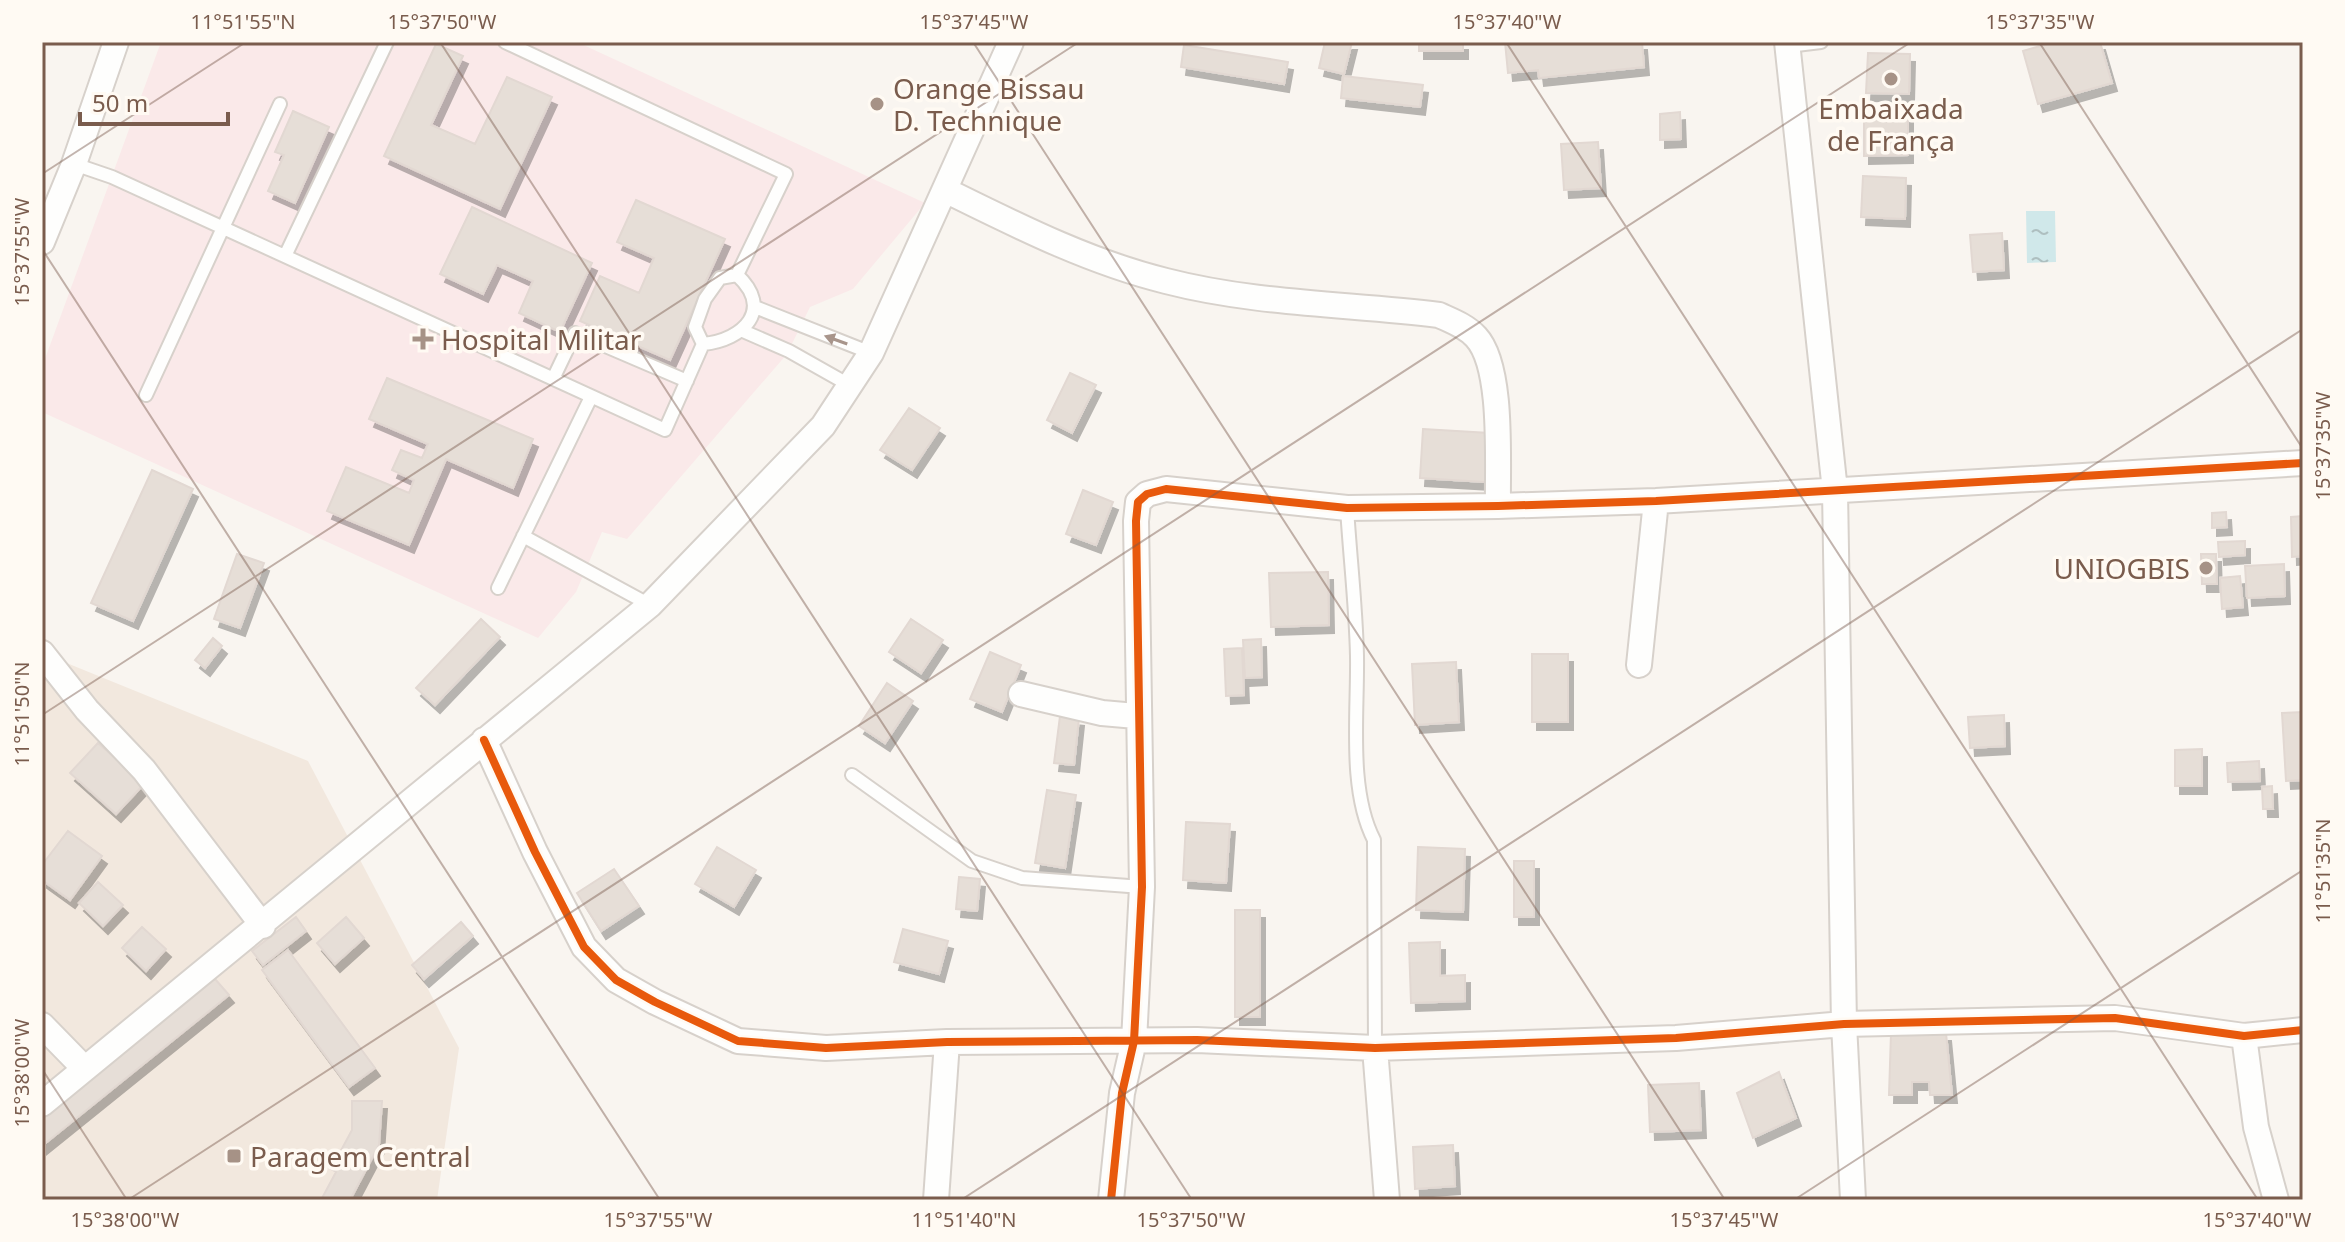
<svg xmlns="http://www.w3.org/2000/svg" width="2345" height="1242" font-family="'Noto Sans',sans-serif">
	<style>
		.residential { fill: #f2e8de }
		.medical { fill: #fae9e9 }
		.water { fill: url(#water-ripples) }
		.building { fill: #e6ded7; stroke: #e2d8d2; stroke-width: 2; filter: url(#shadow) }
		.lines { fill: none; stroke-linecap: round; stroke-linejoin: round }
		.lane-casing { stroke: #d7d1cb; stroke-width: 16 }
		.street-casing { stroke: #d7d1cb; stroke-width: 28 }
		.lane { stroke: #fefefd; stroke-width: 12 }
		.street { stroke: #fefefd; stroke-width: 24 }
		.cycleway-casing { stroke: #fffaf3; stroke-width: 13 }
		.cycleway { stroke: #e8590c; stroke-width: 8 }
		.oneway { fill: #a8958b }
		.ticks { fill: none; stroke: #7a5c4d; stroke-width: 2; stroke-opacity: 0.45 }
		.poi-dot { fill: #a69286; stroke: #fffaf3; stroke-width: 3 }
		.labels { text-anchor: middle; dominant-baseline: central; stroke-width: 7; stroke-linejoin: round; paint-order: stroke }
		.poi-label { font-size: 28px; fill: #7a5c4d; stroke: #fffaf3; text-anchor: start }
		.neatline { fill: none; stroke: #7a5c4d; stroke-width: 3 }
		.ticks-label { font-size: 20px; text-anchor: middle; fill: #7a5c4d }
	</style>
	<defs>
		<pattern id="water-ripples" width="26" height="14" patternUnits="userSpaceOnUse" patternTransform="scale(2)"><rect width="26" height="14" fill="#d0e8ea"/><path d="M2 4q2-2 4 0t4 0M15 11q2-2 4 0t4 0" fill="none" stroke="#aebfc0"/></pattern>
		<filter id="shadow"><feDropShadow dx="5" dy="8" stdDeviation="0" flood-color="#0004"/></filter>
	</defs>
	<rect width="100%" height="100%" fill="#f9f5f0"/>
	<!-- residential -->
	<path class="residential" d="M 42,653 L 308,761 L 459,1048 L 437,1200 L 42,1200 Z"/>
	<!-- medical -->
	<path class="medical" d="M 161,42 L 577,42 L 925,203 L 853,289 L 810,307 L 787,354 L 627,539 L 602,532 L 576,592 L 538,638 L 42,412 L 42,367 Z"/>
	<!-- water -->
	<path class="water" d="M 2026,211 L 2055,211 L 2056,262 L 2027,263 Z"/>
	<!-- building -->
	<path class="building" d="M 1325,42 L 1352,42 L 1344,74 L 1319,68 Z
		M 1419,42 L 1463,42 L 1463,51 L 1419,51 Z
		M 1505,42 L 1642,42 L 1644,67 L 1539,78 L 1538,70 L 1508,73 Z
		M 2054,42 L 2100,42 L 2112,83 L 2038,104 L 2023,51 Z
		M 436,44 L 463,56 L 431,125 L 475,144 L 507,77 L 552,97 L 500,209 L 384,156 Z
		M 1184,45 L 1288,62 L 1284,84 L 1181,67 Z
		M 1868,53 L 1910,54 L 1909,94 L 1866,93 Z
		M 1343,76 L 1423,85 L 1420,107 L 1341,98 Z
		M 293,111 L 329,127 L 295,203 L 268,191 L 284,155 L 275,152 Z
		M 1680,112 L 1681,139 L 1660,140 L 1660,114 Z
		M 1908,115 L 1908,155 L 1864,156 L 1864,116 Z
		M 1598,142 L 1601,188 L 1564,190 L 1561,144 Z
		M 1863,176 L 1906,178 L 1905,219 L 1861,217 Z
		M 636,200 L 725,239 L 670,360 L 580,321 L 600,276 L 639,293 L 654,258 L 617,242 Z
		M 472,207 L 592,263 L 560,332 L 519,313 L 533,281 L 497,265 L 483,294 L 440,274 Z
		M 2002,233 L 2004,270 L 1973,272 L 1970,235 Z
		M 1070,373 L 1096,385 L 1072,433 L 1047,420 Z
		M 387,378 L 533,439 L 513,488 L 446,459 L 409,545 L 327,511 L 346,467 L 409,493 L 414,480 L 392,470 L 401,450 L 422,458 L 428,444 L 369,419 Z
		M 909,408 L 940,428 L 912,470 L 880,450 Z
		M 1423,429 L 1489,433 L 1485,482 L 1420,478 Z
		M 152,470 L 193,489 L 133,621 L 91,603 Z
		M 1083,490 L 1113,502 L 1096,545 L 1066,534 Z
		M 2226,512 L 2227,527 L 2212,528 L 2212,513 Z
		M 2303,516 L 2303,556 L 2292,557 L 2291,517 Z
		M 2245,541 L 2245,555 L 2219,557 L 2218,542 Z
		M 237,554 L 264,563 L 240,628 L 214,619 Z
		M 2201,554 L 2216,554 L 2217,584 L 2202,584 Z
		M 2284,564 L 2285,596 L 2247,598 L 2245,566 Z
		M 1328,572 L 1329,625 L 1271,627 L 1269,573 Z
		M 2240,576 L 2243,607 L 2222,609 L 2220,578 Z
		M 481,619 L 500,637 L 435,705 L 416,688 Z
		M 911,619 L 943,640 L 921,673 L 889,652 Z
		M 213,638 L 222,646 L 205,668 L 195,660 Z
		M 1261,639 L 1262,677 L 1245,678 L 1243,640 Z
		M 1242,648 L 1244,695 L 1226,696 L 1224,649 Z
		M 990,652 L 1021,665 L 1002,712 L 970,699 Z
		M 1532,654 L 1568,654 L 1568,722 L 1532,722 Z
		M 1456,662 L 1459,722 L 1415,725 L 1412,664 Z
		M 887,683 L 913,701 L 885,743 L 859,726 Z
		M 2303,712 L 2303,780 L 2286,781 L 2282,713 Z
		M 2004,715 L 2005,746 L 1970,748 L 1968,717 Z
		M 1060,716 L 1079,718 L 1074,765 L 1054,763 Z
		M 98,743 L 144,784 L 116,814 L 70,773 Z
		M 2202,749 L 2202,786 L 2175,786 L 2175,750 Z
		M 2259,761 L 2260,781 L 2228,782 L 2227,763 Z
		M 2272,786 L 2273,809 L 2263,809 L 2262,787 Z
		M 1047,790 L 1076,795 L 1065,868 L 1035,863 Z
		M 1186,822 L 1230,824 L 1226,883 L 1183,880 Z
		M 68,831 L 102,856 L 70,900 L 42,880 L 42,865 Z
		M 717,847 L 756,870 L 734,907 L 695,884 Z
		M 1418,847 L 1465,849 L 1463,912 L 1416,910 Z
		M 1514,861 L 1534,861 L 1534,917 L 1514,917 Z
		M 614,869 L 639,906 L 601,931 L 577,893 Z
		M 959,877 L 980,879 L 977,911 L 956,909 Z
		M 98,882 L 123,905 L 103,926 L 79,903 Z
		M 1235,910 L 1260,910 L 1260,1017 L 1235,1017 Z
		M 296,917 L 306,931 L 263,965 L 252,951 Z
		M 346,917 L 364,938 L 335,964 L 317,943 Z
		M 461,922 L 473,936 L 424,979 L 412,965 Z
		M 142,927 L 166,949 L 146,971 L 122,948 Z
		M 903,929 L 948,941 L 939,974 L 894,962 Z
		M 1440,942 L 1440,976 L 1465,975 L 1465,1001 L 1411,1003 L 1409,943 Z
		M 288,950 L 375,1068 L 349,1087 L 262,970 Z
		M 215,979 L 229,995 L 42,1146 L 42,1119 Z
		M 1891,1033 L 1946,1033 L 1952,1095 L 1930,1095 L 1929,1082 L 1912,1082 L 1912,1095 L 1889,1095 Z
		M 1779,1072 L 1796,1118 L 1753,1138 L 1737,1093 Z
		M 1699,1083 L 1701,1130 L 1650,1132 L 1648,1085 Z
		M 352,1101 L 382,1101 L 379,1145 L 350,1200 L 321,1200 L 336,1172 L 331,1169 L 352,1130 Z
		M 1453,1145 L 1455,1186 L 1415,1189 L 1413,1147 Z"/>
	<g class="lines">
		<!-- lane casing -->
		<g class="lane-casing">
			<path id="lane" d="M 505,42 L 786,174 L 737,275
				M 1788,46 L 1821,42
				M 74,164 L 112,177 L 665,430 L 703,344 L 695,327 L 705,299 L 720,278 L 737,275 C 774,309 744,340 703,344
				M 285,256 L 387,42
				M 755,307 L 871,353
				M 743,331 L 789,351 L 851,386
				M 553,379 L 575,333 L 687,381
				M 146,395 L 280,104
				M 1347,508 C 1350,557 1356,607 1357,656 C 1358,713 1348,790 1374,840 L 1375,1048
				M 523,536 L 650,605
				M 498,588 L 591,397
				M 852,775 L 972,861 L 1022,878 L 1142,887"/>
		</g>
		<!-- street casing -->
		<g class="street-casing">
			<path id="street" d="M 1787,42 L 1835,491 L 1844,1024 L 1853,1200
				M 947,191 C 1018,226 1089,262 1166,281 C 1255,304 1349,304 1439,315 C 1452,321 1466,326 1476,337 C 1504,367 1497,465 1498,506
				M 42,242 L 74,164 L 116,42
				M 42,653 L 87,710 L 144,770 L 263,926
				M 1639,665 L 1656,501
				M 1021,694 L 1102,713 L 1136,716
				M 484,740 L 535,852 L 584,947 L 616,980 L 655,1002 L 738,1041 L 826,1048 L 947,1042 L 1197,1040 L 1375,1048 L 1676,1038 L 1844,1024 L 2115,1018 L 2244,1036 L 2303,1030
				M 42,1025 L 83,1067
				M 2244,1036 L 2256,1127 L 2276,1200
				M 1375,1048 L 1387,1200
				M 42,1104 L 650,605 L 823,426 L 871,353 L 1011,42
				M 936,1200 L 947,1042
				M 1111,1200 L 1122,1093 L 1134,1041 L 1142,887 L 1136,521 L 1138,502 L 1147,494 L 1166,489 L 1347,508 L 1498,506 L 1656,501 L 2303,463"/>
		</g>
		<!-- lane -->
		<use href="#lane" class="lane"/>
		<!-- street -->
		<use href="#street" class="street"/>
		<!-- cycleway casing -->
		<g class="cycleway-casing">
			<path id="cycleway" d="M 484,740 L 535,852 L 584,947 L 616,980 L 655,1002 L 738,1041 L 826,1048 L 947,1042 L 1197,1040 L 1375,1048 L 1676,1038 L 1844,1024 L 2115,1018 L 2244,1036 L 2303,1030
				M 1111,1200 L 1122,1093 L 1134,1041 L 1142,887 L 1136,521 L 1138,502 L 1147,494 L 1166,489 L 1347,508 L 1498,506 L 1656,501 L 2303,463"/>
		</g>
		<!-- cycleway -->
		<use href="#cycleway" class="cycleway"/>
	</g>
	<!-- one-way arrows -->
	<defs><path id="oneway-solid" d="M-6-.8H1V-3.2L6.5 0L1 3.2V.8H-6Z" transform="scale(2)"/></defs>
	<use class="oneway" href="#oneway-solid" transform="translate(836 340) rotate(-160)"/>
	<!-- ticks -->
	<path class="ticks" d="M 440,42 L 1192,1200M 973,42 L 1725,1200M 1506,42 L 2258,1200M 2039,42 L 2303,449M 42,174 L 246,42M 42,249 L 660,1200M 42,715 L 1079,42M 42,1069 L 127,1200M 128,1200 L 1911,42M 961,1200 L 2303,329M 1794,1200 L 2303,870"/>
	<!-- markers -->
	<g class="poi-dot">
		<circle cx="1891" cy="79" r="8"/>
		<circle cx="877" cy="104" r="8"/>
		<path d="M419 327h8v8h8v8h-8v8h-8v-8h-8v-8h8z"/>
		<circle cx="2206" cy="568" r="8"/>
		<rect x="226" y="1148" width="16" height="16" rx="4"/>
	</g>
	<g class="labels">
		<!-- poi labels -->
		<g class="poi-label">
			<text x="893" y="88">Orange Bissau<tspan x="893" dy="32">D. Technique</tspan></text>
			<text x="1891" y="108" text-anchor="middle">Embaixada<tspan x="1891" dy="32">de França</tspan></text>
			<text x="441" y="339">Hospital Militar</text>
			<text x="2190" y="568" text-anchor="end">UNIOGBIS</text>
			<text x="250" y="1156">Paragem Central</text>
		</g>
	</g>
	<!-- border -->
	<rect width="2345" height="1242" fill="none" stroke="#fffaf3" stroke-width="88"/>
	<!-- scale -->
	<path d="M80 112v12h148v-12" fill="none" stroke="#7a5c4d" stroke-width="4"/>
	<text x="92" y="112" font-size="24" fill="#7a5c4d" stroke="#fffaf3" stroke-width="6" paint-order="stroke">50 m</text>
	<rect x="44" y="44" width="2257" height="1154" class="neatline"/>
	<g class="ticks-label">
		<text x="243" y="29">11°51'55"N</text>
		<text x="442" y="29">15°37'50"W</text>
		<text x="974" y="29">15°37'45"W</text>
		<text x="1507" y="29">15°37'40"W</text>
		<text x="2040" y="29">15°37'35"W</text>
		<text transform="translate(22 252) rotate(-90)" y="7">15°37'55"W</text>
		<text transform="translate(2323 446) rotate(-90)" y="7">15°37'35"W</text>
		<text transform="translate(22 714) rotate(-90)" y="7">11°51'50"N</text>
		<text transform="translate(2323 871) rotate(-90)" y="7">11°51'35"N</text>
		<text transform="translate(22 1073) rotate(-90)" y="7">15°38'00"W</text>
		<text x="125" y="1227">15°38'00"W</text>
		<text x="658" y="1227">15°37'55"W</text>
		<text x="964" y="1227">11°51'40"N</text>
		<text x="1191" y="1227">15°37'50"W</text>
		<text x="1724" y="1227">15°37'45"W</text>
		<text x="2257" y="1227">15°37'40"W</text>
	</g>
</svg>
